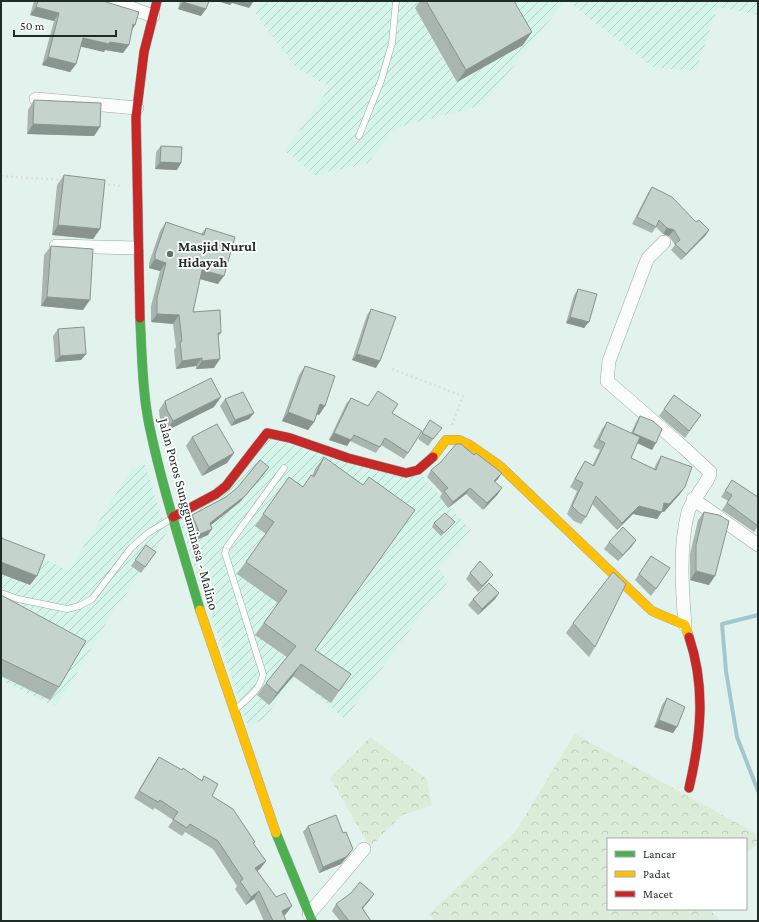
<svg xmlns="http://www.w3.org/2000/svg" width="759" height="922" font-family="'Crimson Pro',serif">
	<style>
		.industrial { fill: url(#industrial-furrows) }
		.park { fill: url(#park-crowns) }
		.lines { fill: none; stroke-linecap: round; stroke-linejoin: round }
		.stream { stroke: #a2c8ce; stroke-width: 4 }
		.lane-casing { stroke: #9aa8a3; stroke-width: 7 }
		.street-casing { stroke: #9aa8a3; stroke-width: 14 }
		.fast-casing { stroke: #9aa8a3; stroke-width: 10 }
		.slow-casing { stroke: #9aa8a3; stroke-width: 10 }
		.jam-casing { stroke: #9aa8a3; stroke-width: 10 }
		.path { stroke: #dadfde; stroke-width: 2.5; stroke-dasharray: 2 3; stroke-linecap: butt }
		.lane { stroke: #fbfdfc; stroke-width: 6 }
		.street { stroke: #fbfdfc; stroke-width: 13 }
		.fast { stroke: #4caf50; stroke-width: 9 }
		.slow { stroke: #ffc107; stroke-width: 9 }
		.jam { stroke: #c62828; stroke-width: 9 }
		.wall { fill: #a9b5af }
		.shaded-wall { fill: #89948e }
		.building { fill: #c4d3cb; stroke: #89948e }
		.poi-dot { fill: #63716c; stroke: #fff; stroke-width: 1.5 }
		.labels { text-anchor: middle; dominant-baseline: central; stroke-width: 3.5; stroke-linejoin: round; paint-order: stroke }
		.poi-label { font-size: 14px; font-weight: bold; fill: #1e2b27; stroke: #fff; text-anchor: start }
		.street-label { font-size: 14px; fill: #1e2b27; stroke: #fff }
	</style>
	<defs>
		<pattern id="industrial-furrows" width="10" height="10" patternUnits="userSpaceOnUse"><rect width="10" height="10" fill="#d5f4ea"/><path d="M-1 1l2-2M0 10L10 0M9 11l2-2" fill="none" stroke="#b6d1c9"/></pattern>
		<pattern id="park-crowns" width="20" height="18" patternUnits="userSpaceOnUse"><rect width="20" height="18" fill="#dbecd8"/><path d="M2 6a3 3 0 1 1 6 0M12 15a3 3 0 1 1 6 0" fill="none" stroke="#bccbb9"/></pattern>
	</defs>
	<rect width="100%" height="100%" fill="#e2f3ed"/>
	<!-- industrial -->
	<path class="industrial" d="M 261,1 L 565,1 L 483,105 L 395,128 L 368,163 L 315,175 L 285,151 L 330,87 L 295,67 L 255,13 Z
		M 567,1 L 758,1 L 758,15 L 718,7 L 696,70 L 654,68 Z
		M 271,437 L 420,473 L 471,531 L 438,568 L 448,581 L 438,598 L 435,596 L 345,719 L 295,677 L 263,720 L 248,726 L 179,520 Z
		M 145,465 L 167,532 L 118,607 L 116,606 L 66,692 L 54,706 L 1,680 L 1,536 L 68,571 L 132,468 Z"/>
	<!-- park -->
	<path class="park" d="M 575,734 L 755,833 L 758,844 L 746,852 L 746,839 L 608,839 L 608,909 L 709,909 L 721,921 L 436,921 L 429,914 L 515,832 Z
		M 370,737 L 427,779 L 432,805 L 402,815 L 370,847 L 330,778 Z"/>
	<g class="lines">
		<!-- stream -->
		<path class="stream" d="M 758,615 L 722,624 L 726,671 L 737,737 L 758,791"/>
		<!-- lane casing -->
		<g class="lane-casing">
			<path id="lane" d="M 359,136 L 381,81 L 392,43 L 396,1
				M 1,593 L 18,599 L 67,609 L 79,606 L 92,599 L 131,548 L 148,533 L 171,519
				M 236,709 C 246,700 261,689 263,674 L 225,553 L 227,547 L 284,468"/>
		</g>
		<!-- street casing -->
		<g class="street-casing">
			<path id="street" d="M 112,1 L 153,16
				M 36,99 L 137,108
				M 664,242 L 648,258 L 645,265 L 609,361 L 607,381 L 683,447 L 710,472 C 710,481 692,499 688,512 C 679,548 682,588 685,625
				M 56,246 L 137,248
				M 693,499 L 758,545
				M 309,914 L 364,849"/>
		</g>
		<!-- fast casing -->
		<g class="fast-casing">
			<path id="fast" d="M 140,318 C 142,353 142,389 149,424 C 162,487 182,548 200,610
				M 276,833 L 312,921"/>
		</g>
		<!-- slow casing -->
		<g class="slow-casing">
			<path id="slow" d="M 433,457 L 446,440 L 459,440 L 470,445 L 500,466 L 652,611 L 685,625 L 689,637
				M 200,610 L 276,833"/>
		</g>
		<!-- jam casing -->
		<g class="jam-casing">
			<path id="jam" d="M 140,318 L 136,117 L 144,52 L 157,1
				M 173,517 L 216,494 L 226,486 L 267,433 L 290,438 L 348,458 L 406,473 L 418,470 L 433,457
				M 689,637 C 706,687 701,737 689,788"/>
		</g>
		<!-- path -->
		<path class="path" d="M 1,176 L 62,180
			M 103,184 L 122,186
			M 392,369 L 463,396 L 452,425"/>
		<!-- lane -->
		<use href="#lane" class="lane"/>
		<!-- street -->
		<use href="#street" class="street"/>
		<!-- fast -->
		<use href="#fast" class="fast"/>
		<!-- slow -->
		<use href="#slow" class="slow"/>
		<!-- jam -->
		<use href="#jam" class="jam"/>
	</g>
	<!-- wall -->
	<path class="wall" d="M 34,1 L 103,1 L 132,30 L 123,53 L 105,50 L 104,52 L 81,46 L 76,64 L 70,72 L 42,65 L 54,21 L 30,15 Z
		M 180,1 L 209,1 L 206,9 L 201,16 L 178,9 Z
		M 420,1 L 514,1 L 523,45 L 457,82 L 415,8 Z
		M 34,100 L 100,127 L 94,136 L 27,134 L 28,110 Z
		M 161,146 L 181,163 L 177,170 L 155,169 L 156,152 Z
		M 64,175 L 100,229 L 93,239 L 52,235 L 57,185 Z
		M 652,187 L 696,222 L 709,230 L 705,236 L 681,260 L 671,250 L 675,245 L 669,236 L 663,234 L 656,227 L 652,233 L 632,224 L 648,193 Z
		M 166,222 L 201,234 L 206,228 L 218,284 L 200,279 L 193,312 L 221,333 L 218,337 L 214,368 L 196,369 L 196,366 L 176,369 L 174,350 L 176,347 L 173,324 L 151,322 L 151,306 L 160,271 L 149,268 L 149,263 L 160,231 Z
		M 51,246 L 83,310 L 41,306 L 44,255 Z
		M 578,289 L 584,328 L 566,323 L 574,295 Z
		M 371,309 L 376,368 L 352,360 L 367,315 Z
		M 58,329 L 86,354 L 81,360 L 55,362 L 53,336 Z
		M 305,366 L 325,406 L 319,415 L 317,414 L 314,422 L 308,430 L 282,421 L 299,375 Z
		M 674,395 L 701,415 L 685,438 L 659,416 Z
		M 351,398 L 368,406 L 392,413 L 408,453 L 404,459 L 381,445 L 376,453 L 350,441 L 347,446 L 329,440 L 346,404 Z
		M 225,399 L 254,413 L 249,419 L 231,426 L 220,406 Z
		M 165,401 L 214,407 L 166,431 L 160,419 L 159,410 Z
		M 640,416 L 652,450 L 638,443 L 631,458 L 654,469 L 656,464 L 661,456 L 680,494 L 664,512 L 662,511 L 657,519 L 633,514 L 617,530 L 592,504 L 586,517 L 581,524 L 574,521 L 567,514 L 577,491 L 570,487 L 580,469 L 585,461 L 592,466 L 600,450 L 593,447 L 602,429 L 607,422 L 631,433 L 636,422 Z
		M 430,420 L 437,434 L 428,446 L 418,439 Z
		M 192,437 L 234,453 L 227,463 L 202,476 L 186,446 Z
		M 324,457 L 315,650 L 351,674 L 331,703 L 293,676 L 269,705 L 257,695 L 266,683 L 287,657 L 255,635 L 278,603 L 237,574 L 266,534 L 255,526 L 289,477 L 303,487 L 312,476 L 315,469 Z
		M 269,467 L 264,474 L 240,502 L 211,525 L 208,535 L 196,540 L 188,521 L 192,515 L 226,497 Z
		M 431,470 L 498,479 L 495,481 L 498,494 L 483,510 L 466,494 L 448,508 L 440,497 L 442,493 L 427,477 Z
		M 732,480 L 758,497 L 758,526 L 754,532 L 722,510 L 728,501 L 721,497 Z
		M 704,512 L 709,585 L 690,580 L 690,554 L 698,520 Z
		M 434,523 L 452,525 L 441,536 L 432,527 Z
		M 636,540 L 632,546 L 618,561 L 604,549 L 609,542 Z
		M 146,545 L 156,552 L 141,573 L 131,566 Z
		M 651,556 L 656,589 L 651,596 L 635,580 Z
		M 470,573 L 493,575 L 488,581 L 478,592 L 466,579 Z
		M 499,593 L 495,599 L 478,615 L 468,605 L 473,599 Z
		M 1,595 L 59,687 L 50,700 L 1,676 Z
		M 573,623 L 595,647 L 589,657 L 566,633 Z
		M 667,698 L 677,727 L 673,733 L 654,727 L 662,705 Z
		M 159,757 L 201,781 L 204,776 L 212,796 L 255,842 L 253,844 L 266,861 L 260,869 L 257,871 L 286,914 L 284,916 L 286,921 L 264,921 L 254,899 L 246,905 L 235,889 L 237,886 L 213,849 L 185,832 L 182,836 L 168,827 L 173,820 L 155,808 L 153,810 L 134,798 L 154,764 Z
		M 308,826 L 349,855 L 341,864 L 319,873 L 303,832 Z
		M 374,894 L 363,908 L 371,921 L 340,921 L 332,911 L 336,904 Z"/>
	<!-- shaded-wall -->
	<path class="shaded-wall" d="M 217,1 L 254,1 L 249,8 L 232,3 L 230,5 Z
		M 183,2 L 206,9 L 201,16 L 178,9 Z
		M 36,7 L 59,13 L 54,21 L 30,15 Z
		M 133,24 L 135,25 L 130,33 Z
		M 532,32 L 523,45 L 457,82 L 466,70 Z
		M 83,38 L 110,42 L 129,45 L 123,53 L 105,50 L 104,52 L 78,46 Z
		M 48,57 L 76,64 L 70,72 L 42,65 Z
		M 33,124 L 100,127 L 94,136 L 27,134 Z
		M 160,162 L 181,163 L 177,170 L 155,169 Z
		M 58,225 L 100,229 L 93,239 L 52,235 Z
		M 667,228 L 674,230 L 669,236 L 663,234 Z
		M 709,230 L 705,236 L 681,260 L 686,254 Z
		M 155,259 L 166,263 L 160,271 L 149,268 Z
		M 202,270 L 224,276 L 218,284 L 196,278 Z
		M 47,297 L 90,300 L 83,310 L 41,306 Z
		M 157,314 L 179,315 L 173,324 L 151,322 Z
		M 570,317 L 589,322 L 584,328 L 566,323 Z
		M 86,354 L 81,360 L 55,362 L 60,356 Z
		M 357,354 L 380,361 L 376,368 L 352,360 Z
		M 202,358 L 196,366 L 176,369 L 182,361 Z
		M 220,359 L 214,368 L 196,369 L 202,361 Z
		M 221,397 L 214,407 L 166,431 L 173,421 Z
		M 320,404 L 325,406 L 319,415 L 314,413 Z
		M 288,412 L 314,422 L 308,430 L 282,421 Z
		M 254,413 L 249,419 L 231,426 L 235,420 Z
		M 334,433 L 351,440 L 347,446 L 329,440 Z
		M 633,433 L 656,443 L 652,450 L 628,439 Z
		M 234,453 L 227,463 L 202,476 L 209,467 Z
		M 269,467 L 264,474 L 240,502 L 206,529 L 210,523 Z
		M 502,473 L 498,479 L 490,487 L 494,481 Z
		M 685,487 L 680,494 L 664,512 L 659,510 L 664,503 Z
		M 470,488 L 466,494 L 448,508 L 453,502 Z
		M 502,488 L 498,494 L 483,510 L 487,503 Z
		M 639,506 L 662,512 L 657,519 L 633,514 L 617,530 L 622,523 Z
		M 212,529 L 208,535 L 196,540 L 200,534 Z
		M 636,540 L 632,546 L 618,561 L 623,555 Z
		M 1,562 L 37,576 L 30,585 L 1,574 Z
		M 696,571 L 715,576 L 709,585 L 690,580 Z
		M 493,575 L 488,581 L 478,592 L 482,586 Z
		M 499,593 L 495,599 L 478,615 L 482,609 Z
		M 301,664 L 293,676 L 269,705 L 277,693 Z
		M 659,720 L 677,727 L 673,733 L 654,727 Z
		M 353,849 L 341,864 L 319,873 L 323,867 Z
		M 266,861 L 260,869 L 250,876 L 255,868 Z
		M 259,891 L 254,899 L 246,905 L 251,897 Z
		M 374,894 L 370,900 L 358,914 L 362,908 Z
		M 292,906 L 286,914 L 276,919 L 282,911 Z"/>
	<!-- building -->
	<path class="building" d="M 38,1 L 103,1 L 139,12 L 135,25 L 133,24 L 129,45 L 110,42 L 109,44 L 83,38 L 76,64 L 48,57 L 59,13 L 36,7 Z
		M 183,1 L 209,1 L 206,9 L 183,2 Z
		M 426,1 L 514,1 L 532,32 L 466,70 Z
		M 34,100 L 101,103 L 100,127 L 33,124 Z
		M 161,146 L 182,147 L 181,163 L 160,162 Z
		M 64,175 L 105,180 L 100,229 L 58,225 Z
		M 652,187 L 672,197 L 696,222 L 699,220 L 709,230 L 686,254 L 675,244 L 680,240 L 674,230 L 667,228 L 659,220 L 656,227 L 637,217 Z
		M 166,222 L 204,235 L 206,228 L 235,237 L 224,276 L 202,270 L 193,312 L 220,310 L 221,333 L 218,333 L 220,359 L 202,361 L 202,358 L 182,361 L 180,342 L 182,341 L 179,315 L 157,314 L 157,298 L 166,263 L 155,259 L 155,254 Z
		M 51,246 L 93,249 L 90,300 L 47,297 Z
		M 578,289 L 597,294 L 589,322 L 570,317 Z
		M 371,309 L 396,317 L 380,361 L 357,354 Z
		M 84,327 L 86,354 L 60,356 L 58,329 Z
		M 305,366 L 335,376 L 325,406 L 320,404 L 314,422 L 288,412 Z
		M 211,378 L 221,397 L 173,421 L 167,410 L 165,401 Z
		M 378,391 L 398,404 L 392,413 L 422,431 L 408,453 L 385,438 L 380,447 L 354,435 L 351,440 L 334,433 L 351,398 L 368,406 Z
		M 243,392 L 254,413 L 235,420 L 225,399 Z
		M 674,395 L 701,415 L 689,431 L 664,409 Z
		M 640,416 L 653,421 L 662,429 L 656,443 L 633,433 Z
		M 430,420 L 442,428 L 433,439 L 422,433 Z
		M 607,422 L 640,437 L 631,458 L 656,470 L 661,456 L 692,467 L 685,487 L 669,504 L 664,503 L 662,512 L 639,506 L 622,523 L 596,496 L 586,517 L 580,514 L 572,506 L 583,483 L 575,479 L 585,461 L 594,466 L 605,443 L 599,440 Z
		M 217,424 L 234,453 L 209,467 L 192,437 Z
		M 456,444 L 461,444 L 474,455 L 476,453 L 502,473 L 494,481 L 502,488 L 487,503 L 470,488 L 453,502 L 444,491 L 448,488 L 431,470 L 441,462 Z
		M 324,457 L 363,485 L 369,477 L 415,510 L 315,650 L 351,674 L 339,691 L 301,664 L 277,693 L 266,683 L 296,646 L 264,623 L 287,591 L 246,562 L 274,522 L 263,514 L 289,477 L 303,487 L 311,475 L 314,477 Z
		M 260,460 L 269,467 L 245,496 L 210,523 L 212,529 L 200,534 L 192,515 L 226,497 L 237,488 Z
		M 732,480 L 758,497 L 758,526 L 727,503 L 732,495 L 725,491 Z
		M 704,512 L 719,515 L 729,521 L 715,576 L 696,571 L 696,545 Z
		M 445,513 L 455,522 L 444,533 L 434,523 Z
		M 623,527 L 636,540 L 623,555 L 609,542 Z
		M 1,538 L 45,555 L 37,576 L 1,562 Z
		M 146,545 L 156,552 L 145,567 L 135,560 Z
		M 651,556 L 670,568 L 656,589 L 639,574 Z
		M 480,561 L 493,575 L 482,586 L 470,573 Z
		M 613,572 L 626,584 L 595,647 L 573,623 Z
		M 489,583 L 499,593 L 482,609 L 473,599 Z
		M 1,595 L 86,641 L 59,687 L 1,659 Z
		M 667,698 L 685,707 L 677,727 L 659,720 Z
		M 159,757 L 182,770 L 183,768 L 202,781 L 204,776 L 218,784 L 212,796 L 233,809 L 255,842 L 253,843 L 266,861 L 255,868 L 276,897 L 285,893 L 292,906 L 282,911 L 286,921 L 273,921 L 259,891 L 251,897 L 240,881 L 243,879 L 218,841 L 190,824 L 187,828 L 173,819 L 178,812 L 160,800 L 158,802 L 139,791 Z
		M 336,815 L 343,833 L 346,832 L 353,849 L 346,857 L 323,867 L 308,826 Z
		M 360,882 L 374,894 L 362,908 L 371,921 L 349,921 L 336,904 L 351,893 Z"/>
	<!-- markers -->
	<circle class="poi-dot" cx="170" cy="254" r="4"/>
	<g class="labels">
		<!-- poi labels -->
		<g class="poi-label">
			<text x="178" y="246">Masjid Nurul<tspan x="178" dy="16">Hidayah</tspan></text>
		</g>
		<!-- street labels -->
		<g class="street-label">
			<text transform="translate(189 514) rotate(75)">Jalan Poros Sungguminasa - Malino</text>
		</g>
	</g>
	<!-- border -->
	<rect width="759" height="922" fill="none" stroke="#1e2b27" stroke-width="4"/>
	<!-- legend -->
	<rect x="607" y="838" width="140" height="72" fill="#ffffff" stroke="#a5aaa9"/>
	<rect x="615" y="851" width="20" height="6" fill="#4caf50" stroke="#a5aaa9"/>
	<text x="643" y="858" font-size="12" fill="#1e2b27">Lancar</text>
	<rect x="615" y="871" width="20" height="6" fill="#ffc107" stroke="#a5aaa9"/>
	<text x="643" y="878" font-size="12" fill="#1e2b27">Padat</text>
	<rect x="615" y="891" width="20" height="6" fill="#c62828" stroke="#a5aaa9"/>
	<text x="643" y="898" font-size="12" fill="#1e2b27">Macet</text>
	<!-- scale -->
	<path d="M14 30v6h102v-6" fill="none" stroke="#1e2b27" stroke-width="2"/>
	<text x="20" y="30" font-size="12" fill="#1e2b27" stroke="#ffffff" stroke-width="3" paint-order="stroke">50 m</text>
</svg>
